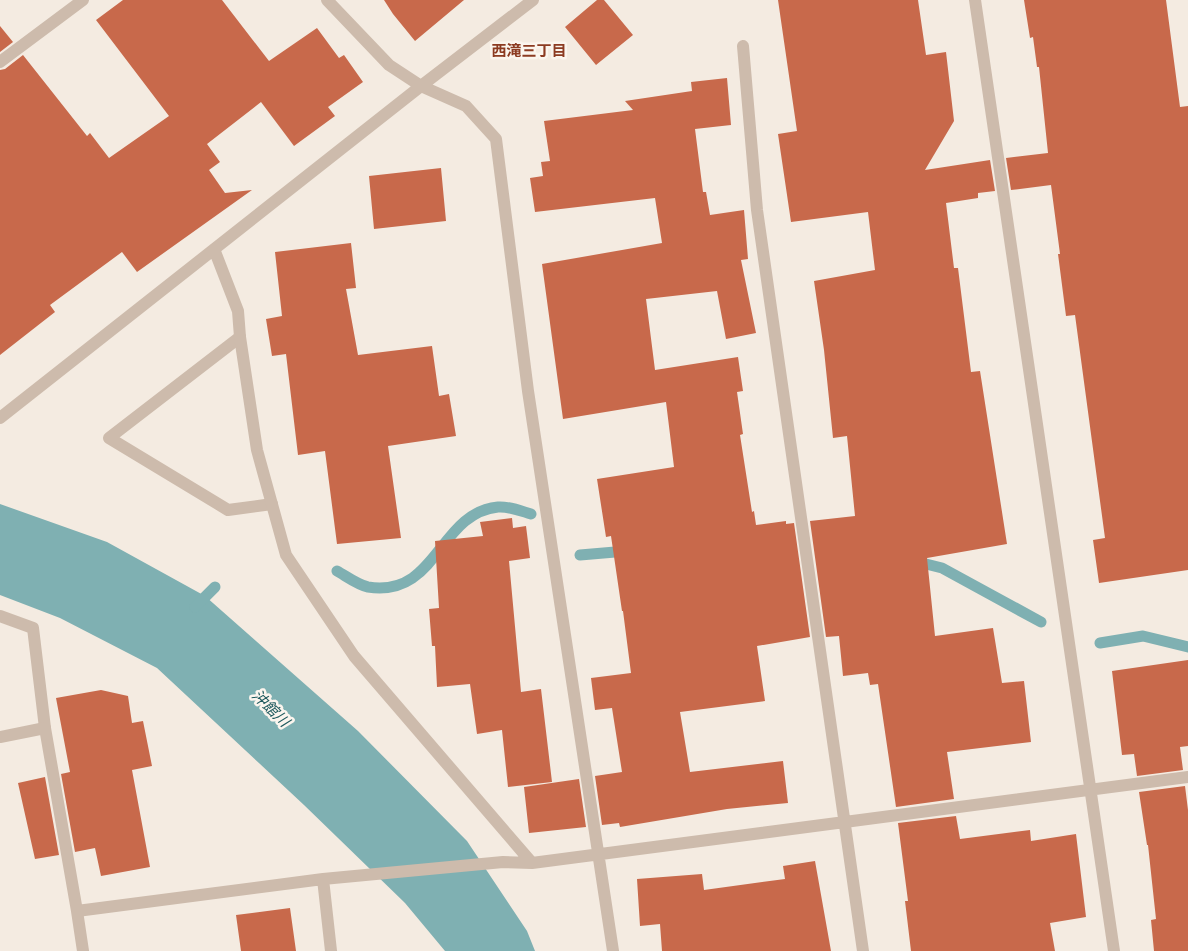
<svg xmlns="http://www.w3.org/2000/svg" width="1188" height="951" font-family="'Titillium Web','Noto Sans JP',sans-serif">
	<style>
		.water { fill: #7fb0b2 }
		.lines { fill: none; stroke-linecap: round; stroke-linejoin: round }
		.stream { stroke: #7fb0b2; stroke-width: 11 }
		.building { fill: #c8694b }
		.service { stroke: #cdbbac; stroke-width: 12 }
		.minor { stroke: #cdbbac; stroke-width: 12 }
		.labels { text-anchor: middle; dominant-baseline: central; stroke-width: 5; stroke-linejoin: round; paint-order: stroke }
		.neighbourhood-label { font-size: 15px; font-weight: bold; fill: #8c3b22; stroke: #fbf5ee }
		.water-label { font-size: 15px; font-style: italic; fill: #1f5a5e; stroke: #fbf5ee }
	</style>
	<rect width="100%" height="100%" fill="#f4ebe1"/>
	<!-- water -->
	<path class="water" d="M 0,504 L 107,542 L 205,596 L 358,731 L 467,841 L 527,931 L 535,951 L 445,951 L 405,903 L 304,805 L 157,668 L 60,618 L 0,595 Z"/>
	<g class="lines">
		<!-- stream -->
		<path class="stream" d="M 580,555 L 627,551
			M 914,561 L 942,568 L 1041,622
			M 337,571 C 346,576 358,585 368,587 C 438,598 438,513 498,507 C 509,506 521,511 531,514
			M 195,607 L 215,587
			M 1100,643 L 1143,636 L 1188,647"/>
	</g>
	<!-- building -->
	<path class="building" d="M 123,0 L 222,0 L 269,61 L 317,28 L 339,58 L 344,55 L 363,82 L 328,107 L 335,116 L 294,146 L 261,102 L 207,144 L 220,162 L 209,170 L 225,193 L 252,190 L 137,272 L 122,252 L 50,305 L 55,312 L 0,355 L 0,70 L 5,69 L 23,55 L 87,136 L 90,133 L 109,158 L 169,116 L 96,20 Z
		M 384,0 L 464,0 L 415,41 L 393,14 Z
		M 597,0 L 604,0 L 633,35 L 596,65 L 565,27 Z
		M 778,0 L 918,0 L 926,55 L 946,52 L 954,121 L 925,170 L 990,160 L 995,191 L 978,193 L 978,198 L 946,203 L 954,268 L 958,268 L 971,372 L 980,371 L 1007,544 L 927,558 L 935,636 L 993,628 L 1002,683 L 1024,681 L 1031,742 L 947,752 L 954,799 L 896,807 L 878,684 L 870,685 L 868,673 L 843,676 L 839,636 L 826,637 L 810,521 L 855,516 L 847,436 L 833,438 L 824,350 L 814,281 L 875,270 L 868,212 L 791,222 L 778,134 L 797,131 Z
		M 1024,0 L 1166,0 L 1180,107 L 1188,106 L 1188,570 L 1099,583 L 1093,540 L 1105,538 L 1075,315 L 1066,316 L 1058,254 L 1060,254 L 1051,185 L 1011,190 L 1006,158 L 1048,153 L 1039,67 L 1037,67 L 1033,37 L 1030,38 Z
		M 0,26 L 13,42 L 0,52 Z
		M 727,78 L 731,125 L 695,129 L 703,192 L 706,192 L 710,215 L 744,210 L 748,259 L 741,260 L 756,333 L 726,339 L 717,291 L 646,299 L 655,370 L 738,357 L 743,391 L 737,392 L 743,434 L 740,435 L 752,512 L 754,511 L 756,525 L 786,521 L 786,524 L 794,523 L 810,637 L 757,646 L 765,701 L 680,712 L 690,772 L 783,761 L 788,803 L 727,809 L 620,827 L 619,823 L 602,825 L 595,776 L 622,772 L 612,708 L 595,710 L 591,678 L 631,673 L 623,611 L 622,611 L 611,536 L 606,537 L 597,479 L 674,467 L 666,402 L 563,419 L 542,264 L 662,243 L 655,198 L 535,212 L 530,178 L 543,176 L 541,162 L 550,161 L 544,121 L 633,110 L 625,101 L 692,91 L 691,82 Z
		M 441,168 L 446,221 L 374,229 L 369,176 Z
		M 351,243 L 356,288 L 346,289 L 358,355 L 432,346 L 439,396 L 449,394 L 456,436 L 388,446 L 401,538 L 337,544 L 325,451 L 298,455 L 286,354 L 272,356 L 266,319 L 282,316 L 275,252 Z
		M 512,518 L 513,528 L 526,526 L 530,558 L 509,561 L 521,692 L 541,689 L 552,782 L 508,787 L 502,730 L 477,734 L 470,684 L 437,687 L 435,646 L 432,646 L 429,609 L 439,608 L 435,541 L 483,536 L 480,522 Z
		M 1188,660 L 1188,746 L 1180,747 L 1183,770 L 1137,776 L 1134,754 L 1122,755 L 1112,671 Z
		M 101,690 L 128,696 L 132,723 L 143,721 L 152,766 L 132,770 L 150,867 L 101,876 L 95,848 L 75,852 L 61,774 L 70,772 L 56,698 Z
		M 45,777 L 59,855 L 35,859 L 18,783 Z
		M 579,779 L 586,827 L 529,833 L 524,787 Z
		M 1185,786 L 1188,810 L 1188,951 L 1154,951 L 1151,920 L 1156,919 L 1148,845 L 1147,845 L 1139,792 Z
		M 956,816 L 960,839 L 1030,830 L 1031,841 L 1076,834 L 1086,917 L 1050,923 L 1055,951 L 911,951 L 905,901 L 908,901 L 898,823 Z
		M 815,861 L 831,951 L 662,951 L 660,924 L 640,926 L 637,879 L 702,874 L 704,890 L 785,879 L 783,866 Z
		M 290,908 L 296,951 L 241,951 L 236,915 Z"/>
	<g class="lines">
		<!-- service -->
		<path class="service" d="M 240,337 L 109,438 L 228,510 L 272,504
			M 0,616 L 33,628 L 45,728"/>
		<!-- minor -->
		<path class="minor" d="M 327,0 L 389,65 L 421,86 L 466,106 L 496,139 L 528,391 L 613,951
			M 975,0 L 1114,951
			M 743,46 L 757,210 L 863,951
			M 0,62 L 83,0
			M 214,249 L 238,311 L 240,337 L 257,450 L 286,555 L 354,656 L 532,863
			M 0,418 L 421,86 L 533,0
			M 0,737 L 45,728 L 77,911
			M 323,879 L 331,951
			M 83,951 L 77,911 L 323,879 L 503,862 L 532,863 L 1188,777"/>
	</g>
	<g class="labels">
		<!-- neighbourhood labels -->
		<g class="neighbourhood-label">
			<text x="529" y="50">西滝三丁目</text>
		</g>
		<!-- water labels -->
		<g class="water-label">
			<text transform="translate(271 708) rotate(44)">沖館川</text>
		</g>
	</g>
</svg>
